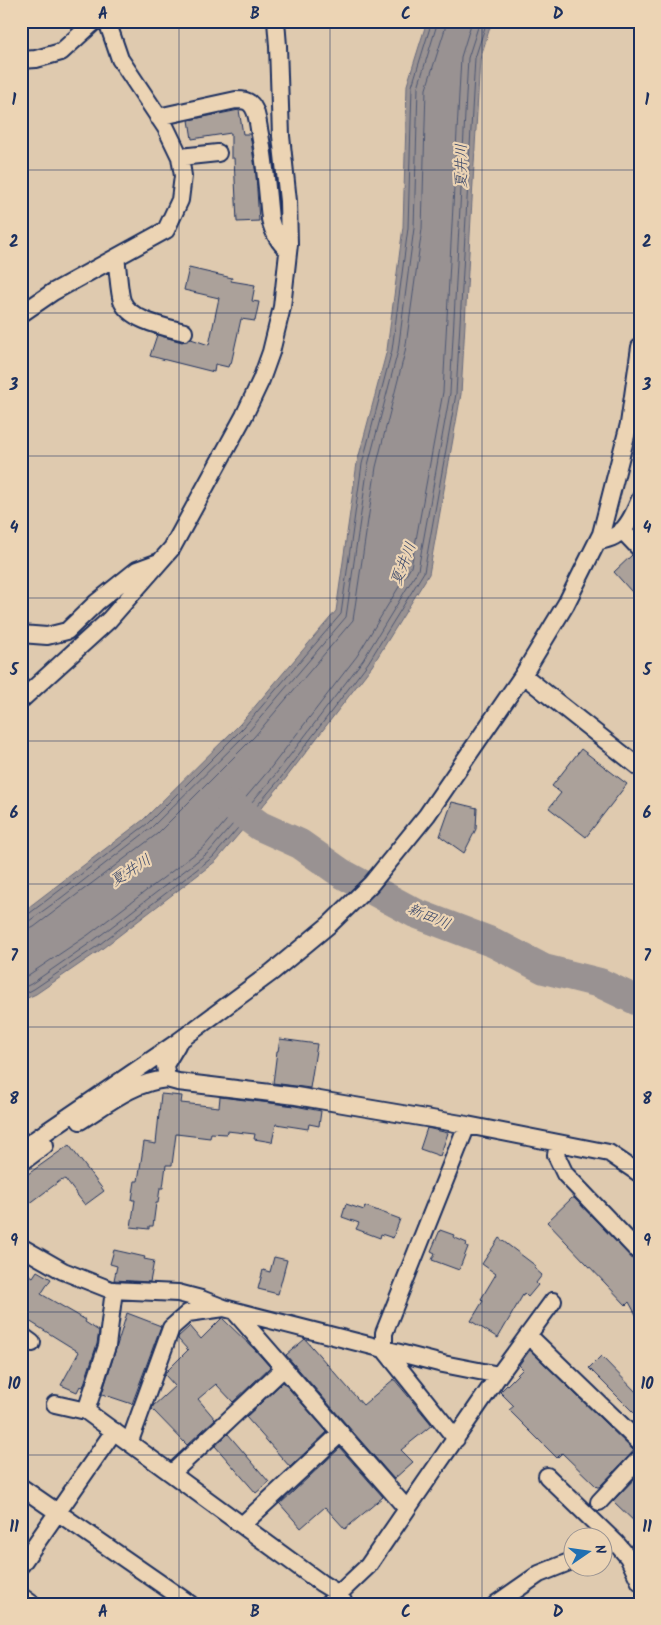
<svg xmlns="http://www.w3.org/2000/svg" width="661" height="1625" font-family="Kalam,'Klee One',sans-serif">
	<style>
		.water { fill: #999292; stroke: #676a7d }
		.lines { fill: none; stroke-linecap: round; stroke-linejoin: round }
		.shore { stroke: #4d5773; stroke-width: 1 }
		.river { stroke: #999292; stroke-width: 30 }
		.building { fill: #aba19a; stroke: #1b2f5e }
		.minor-casing { stroke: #1b2f5e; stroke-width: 20 }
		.minor { stroke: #ecd4b4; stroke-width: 16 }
		.grid { fill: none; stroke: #1b2f5e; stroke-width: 1; stroke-opacity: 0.55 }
		.labels { text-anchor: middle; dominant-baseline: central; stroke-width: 4.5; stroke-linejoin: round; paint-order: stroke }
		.water-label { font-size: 15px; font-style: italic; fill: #344368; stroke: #ecd4b4 }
		.neatline { fill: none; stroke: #1b2f5e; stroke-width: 2 }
		.grid-label { font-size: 16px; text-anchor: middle; font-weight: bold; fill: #1b2f5e }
	</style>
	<rect width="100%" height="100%" fill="#dfcaaf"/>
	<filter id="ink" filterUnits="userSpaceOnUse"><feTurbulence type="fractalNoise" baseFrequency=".02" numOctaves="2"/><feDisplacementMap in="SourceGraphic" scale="10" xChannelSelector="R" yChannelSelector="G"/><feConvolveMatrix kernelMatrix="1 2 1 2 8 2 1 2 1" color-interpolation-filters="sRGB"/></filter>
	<g filter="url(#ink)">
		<!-- water -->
		<path class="water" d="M 427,21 L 492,21 L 480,59 L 461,394 L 429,574 L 372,666 L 283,782 L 216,861 L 99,951 L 36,994 L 21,1001 L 21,913 L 143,820 L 240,724 L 336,611 L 357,463 L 387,350 L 403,227 L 407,85 Z"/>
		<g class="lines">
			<!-- shore -->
			<path class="shore" d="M 21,917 L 26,916 L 147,824 L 244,727 L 341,614 L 362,464 L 392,350 L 408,228 L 412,86 L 432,21
				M 21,923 L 29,921 L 61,898 L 151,828 L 249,731 L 346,617 L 368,465 L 398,351 L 414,228 L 418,87 L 438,21
				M 21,931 L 28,930 L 34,927 L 157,834 L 254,737 L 353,620 L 376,467 L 405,352 L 422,229 L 426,89 L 445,29 L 445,21
				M 21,980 L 88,935 L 204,847 L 269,770 L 357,656 L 411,567 L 443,392 L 461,57 L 472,21
				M 21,989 L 31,984 L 93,941 L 209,852 L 275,775 L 363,660 L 418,570 L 450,393 L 468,58 L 480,21
				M 21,996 L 34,989 L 96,947 L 213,857 L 280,779 L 368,663 L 424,572 L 456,394 L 475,58 L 487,21"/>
			<!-- river -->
			<path class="river" d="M 231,805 L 260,826 L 300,844 L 341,873 L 415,913 L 494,943 L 544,969 L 600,983 L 640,1002"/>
		</g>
		<!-- building -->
		<path class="building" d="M 239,110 L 243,134 L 250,134 L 256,175 L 259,221 L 237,222 L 234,158 L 231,158 L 231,133 L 192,139 L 189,120 Z
			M 189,268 L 232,278 L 231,281 L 255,285 L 252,301 L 259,302 L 255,321 L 241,319 L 231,364 L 229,364 L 228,367 L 215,364 L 214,372 L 150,356 L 157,335 L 182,342 L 191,339 L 209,345 L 219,298 L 184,290 Z
			M 632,555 L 640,562 L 640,601 L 614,572 Z
			M 581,749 L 627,784 L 586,837 L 549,808 L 561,793 L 552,786 Z
			M 452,802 L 477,808 L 476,829 L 464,853 L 440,836 Z
			M 280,1039 L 317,1044 L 310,1088 L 273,1083 L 277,1051 L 278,1051 Z
			M 161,1094 L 182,1096 L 181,1103 L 219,1107 L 220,1097 L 295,1106 L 321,1111 L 319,1126 L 309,1124 L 308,1129 L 276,1124 L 272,1142 L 254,1139 L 255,1134 L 227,1131 L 226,1134 L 211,1133 L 210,1138 L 176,1134 L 172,1165 L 166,1165 L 163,1188 L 160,1188 L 158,1203 L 156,1203 L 153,1226 L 149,1226 L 149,1229 L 131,1227 L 135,1200 L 132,1200 L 135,1181 L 138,1181 L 144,1142 L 156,1144 Z
			M 427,1128 L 448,1133 L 440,1156 L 420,1149 Z
			M 69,1145 L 104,1191 L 85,1205 L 65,1179 L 62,1181 L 61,1180 L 21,1210 L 21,1179 Z
			M 572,1198 L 574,1198 L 640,1266 L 640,1322 L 629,1302 L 626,1305 L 547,1222 Z
			M 346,1204 L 364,1210 L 365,1206 L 400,1219 L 393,1238 L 381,1234 L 380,1238 L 356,1229 L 359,1223 L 342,1217 Z
			M 440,1230 L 454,1235 L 453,1237 L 467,1243 L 466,1246 L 468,1247 L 459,1270 L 432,1260 L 435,1253 L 431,1251 Z
			M 499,1238 L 536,1266 L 534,1268 L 542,1275 L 536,1283 L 538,1285 L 528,1297 L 524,1293 L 498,1338 L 471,1321 L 483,1301 L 481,1299 L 496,1274 L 482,1264 Z
			M 114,1250 L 145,1257 L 144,1259 L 154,1261 L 150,1282 L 114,1280 L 117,1266 L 110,1264 Z
			M 274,1257 L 287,1260 L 278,1294 L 258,1289 L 263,1270 L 270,1272 Z
			M 21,1269 L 33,1277 L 37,1271 L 51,1279 L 41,1294 L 86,1320 L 85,1322 L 99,1331 L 97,1344 L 83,1387 L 80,1386 L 77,1392 L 61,1385 L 79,1352 L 21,1316 Z
			M 127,1313 L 161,1326 L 132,1404 L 102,1394 Z
			M 222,1318 L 255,1350 L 270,1367 L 233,1402 L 216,1384 L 198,1399 L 215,1419 L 187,1445 L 152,1409 L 153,1406 L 175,1386 L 165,1375 L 166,1372 L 188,1350 L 178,1339 L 178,1337 L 190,1326 L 201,1339 Z
			M 305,1339 L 363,1405 L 394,1379 L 432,1425 L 401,1450 L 413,1462 L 394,1479 L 286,1355 Z
			M 530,1350 L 634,1451 L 599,1487 L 597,1487 L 562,1453 L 557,1458 L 509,1410 L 514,1406 L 500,1392 L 523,1369 L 519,1365 Z
			M 601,1356 L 640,1396 L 640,1419 L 589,1368 Z
			M 283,1382 L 327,1432 L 290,1467 L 246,1417 Z
			M 228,1434 L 269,1482 L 256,1493 L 215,1446 Z
			M 340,1448 L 383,1497 L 345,1529 L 325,1507 L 301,1528 L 280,1504 Z
			M 640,1473 L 640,1527 L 613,1501 Z"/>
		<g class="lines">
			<!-- minor casing -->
			<g class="minor-casing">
				<path id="minor" d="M 21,60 L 36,59 L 61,52 L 95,21
					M 158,117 L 236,100 C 242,100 249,100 253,107 C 257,113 258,122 259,129 C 265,159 267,189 270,219 C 273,232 278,242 288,250
					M 180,157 L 218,153
					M 116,258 C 118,268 119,292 122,301 C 130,321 166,327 184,332
					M 21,314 L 53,292 L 166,230 L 180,200 L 183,176 L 180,157 L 166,128 L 120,59 L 107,21
					M 622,530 L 640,549
					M 597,542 C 603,540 611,539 616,535 C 628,529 635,511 640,499
					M 21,634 L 47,636 L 67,631 L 97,602 L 137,570 L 159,562
					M 523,675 L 640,768
					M 21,700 L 109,620 L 172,548 L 244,416 L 261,380 L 271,352 L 282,307 L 289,244 L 288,201 L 281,136 L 278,46 L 276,21
					M 177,1045 L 165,1065 L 167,1079 L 178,1082 L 296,1096 L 467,1125 L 609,1153 L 640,1174
					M 80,1121 C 107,1104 134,1082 167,1079
					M 558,1144 L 556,1155 L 565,1174 L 640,1253
					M 21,1149 L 179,1041 L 272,972 L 330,924 L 371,884 L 427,815 L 523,675 L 566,604 L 601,534 L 629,424 L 640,347
					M 21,1163 L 45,1145
					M 21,1247 L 63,1271 L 111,1290 L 178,1293 L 201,1299 L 224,1308
					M 235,1312 L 407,1509
					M 21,1335 L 32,1343
					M 528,1335 L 640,1443
					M 55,1404 L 86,1411 L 321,1583 L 339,1594 L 344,1603
					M 86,1411 L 107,1346 L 114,1290
					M 456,1439 L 384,1349 L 384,1333 L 467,1125
					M 130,1441 L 171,1328 L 188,1313 L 224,1308 L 384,1349 L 443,1364 L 499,1375
					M 172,1473 L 284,1368
					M 547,1476 L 616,1543 L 628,1557 L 640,1582
					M 21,1487 L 190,1604
					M 599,1502 L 640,1458
					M 242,1525 L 341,1433
					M 21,1565 L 114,1431
					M 21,1596 L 32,1604
					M 328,1604 L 368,1566 L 499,1375 L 553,1301
					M 496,1604 L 539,1574 L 574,1560"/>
			</g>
			<!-- minor -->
			<use href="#minor" class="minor"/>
		</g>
	</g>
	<!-- grid -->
	<path class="grid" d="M 179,21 L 179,1604M 330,21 L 330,1604M 482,21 L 482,1604M 21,170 L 640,170M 21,313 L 640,313M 21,456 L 640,456M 21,598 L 640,598M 21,741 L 640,741M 21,884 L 640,884M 21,1027 L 640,1027M 21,1169 L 640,1169M 21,1312 L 640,1312M 21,1455 L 640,1455"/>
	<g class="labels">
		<!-- water labels -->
		<g class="water-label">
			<text transform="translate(462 166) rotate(-90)">夏井川</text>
			<text transform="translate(404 564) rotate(-69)">夏井川</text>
			<text transform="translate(131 871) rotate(-33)">夏井川</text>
			<text transform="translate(429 917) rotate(23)">新田川</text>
		</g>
	</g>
	<!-- margin -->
	<rect width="661" height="1625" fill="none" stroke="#ecd4b4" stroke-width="55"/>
	<!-- north arrow -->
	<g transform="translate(588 1552) rotate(77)"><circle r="24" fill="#ecd4b4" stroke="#989292"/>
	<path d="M0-4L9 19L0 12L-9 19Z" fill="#1f6fb2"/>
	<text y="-8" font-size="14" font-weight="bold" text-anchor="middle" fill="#1b2f5e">N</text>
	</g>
	<rect x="28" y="28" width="606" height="1570" class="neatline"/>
	<g class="grid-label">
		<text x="103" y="19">A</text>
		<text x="255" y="19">B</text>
		<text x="406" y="19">C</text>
		<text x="558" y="19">D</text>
		<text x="14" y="105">1</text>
		<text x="647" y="105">1</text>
		<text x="14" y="247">2</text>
		<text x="647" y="247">2</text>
		<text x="14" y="390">3</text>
		<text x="647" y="390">3</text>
		<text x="14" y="533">4</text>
		<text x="647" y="533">4</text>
		<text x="14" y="675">5</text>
		<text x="647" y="675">5</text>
		<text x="14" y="818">6</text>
		<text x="647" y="818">6</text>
		<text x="14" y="961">7</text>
		<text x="647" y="961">7</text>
		<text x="14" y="1104">8</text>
		<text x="647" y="1104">8</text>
		<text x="14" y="1246">9</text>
		<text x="647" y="1246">9</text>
		<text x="14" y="1389">10</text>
		<text x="647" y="1389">10</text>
		<text x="14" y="1532">11</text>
		<text x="647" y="1532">11</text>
		<text x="103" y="1617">A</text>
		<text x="255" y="1617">B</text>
		<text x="406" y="1617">C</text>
		<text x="558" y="1617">D</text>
	</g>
</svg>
